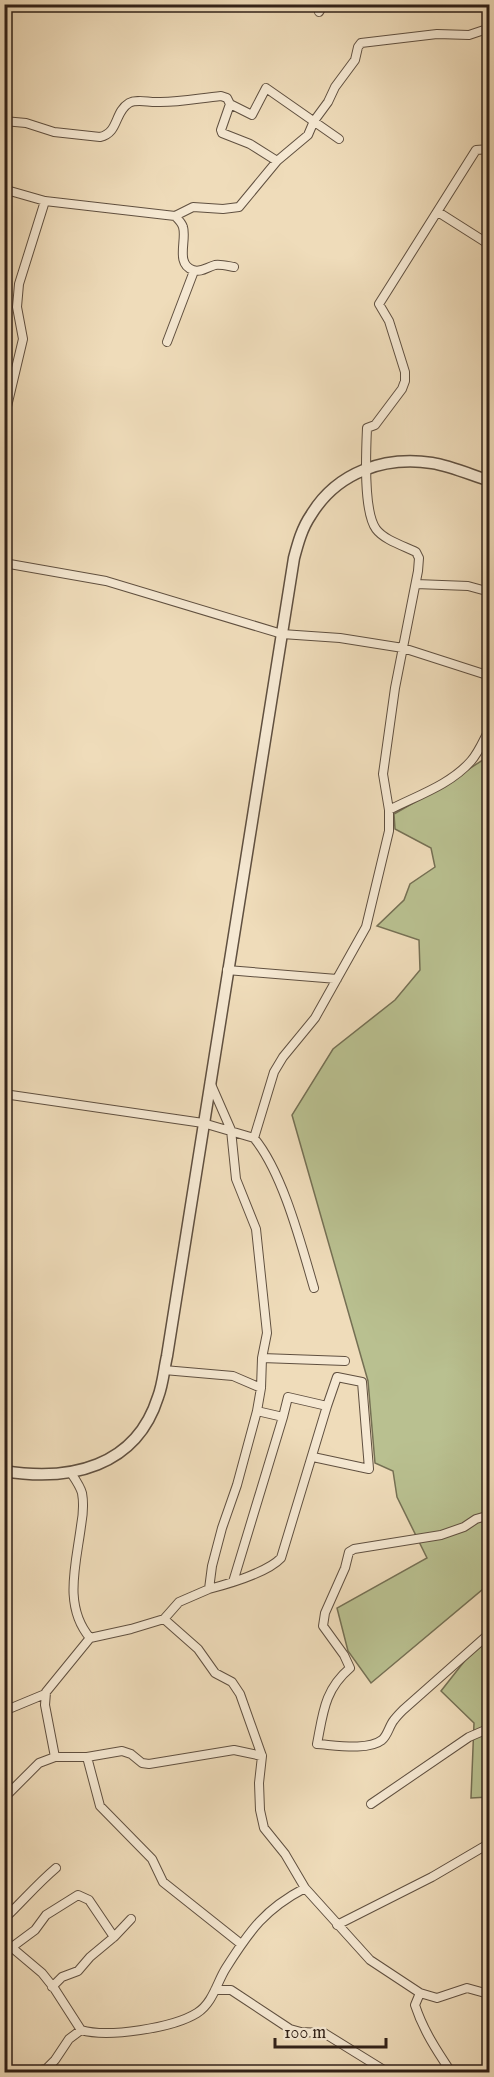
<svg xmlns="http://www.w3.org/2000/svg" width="494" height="2077" font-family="'IM FELL English',serif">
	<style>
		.green { fill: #b9c090; stroke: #757054; stroke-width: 1.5 }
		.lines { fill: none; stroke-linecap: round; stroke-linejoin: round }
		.minor-casing { stroke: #605040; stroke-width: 10 }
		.tertiary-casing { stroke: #605040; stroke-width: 13 }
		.minor { stroke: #f5e8d2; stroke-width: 8 }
		.tertiary { stroke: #f5e8d2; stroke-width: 10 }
	</style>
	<rect width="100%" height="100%" fill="#efdcba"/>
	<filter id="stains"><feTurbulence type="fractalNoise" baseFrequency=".00333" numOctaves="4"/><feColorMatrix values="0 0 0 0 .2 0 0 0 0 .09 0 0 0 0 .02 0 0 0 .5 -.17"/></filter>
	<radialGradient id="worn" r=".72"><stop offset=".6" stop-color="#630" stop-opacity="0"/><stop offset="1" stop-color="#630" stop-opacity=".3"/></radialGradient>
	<!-- green -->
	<path class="green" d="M 489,756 L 489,1594 L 482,1590 L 371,1683 L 348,1651 L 337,1608 L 427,1558 L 397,1497 L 393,1471 L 375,1463 L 368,1381 L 292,1115 L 333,1049 L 395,1000 L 420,970 L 419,940 L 377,926 L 404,900 L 410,884 L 435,867 L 431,848 L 395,829 L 394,814 L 441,787 Z
		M 489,1630 L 489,1797 L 471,1798 L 474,1723 L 441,1691 Z"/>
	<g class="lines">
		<!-- minor casing -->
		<g class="minor-casing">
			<path id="minor" d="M 319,12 L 324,4
				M 230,104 L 252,115 L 266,88 L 339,139
				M 4,121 L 26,123 L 54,132 L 100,137 C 119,133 114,112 129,103 C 136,99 147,102 156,102 C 177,103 200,98 221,96 L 227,98 L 230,104 L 221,130 L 222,133 L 250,144 L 277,161
				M 4,187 L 10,191 L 45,201 L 175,216 L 193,207 L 223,209 L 239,207 L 277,161 L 308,135 L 314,121 L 328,102 L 335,87 L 355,60 L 358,47 L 361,43 L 437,34 L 469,35 L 490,28
				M 438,212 L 490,245
				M 175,216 C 178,219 182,223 183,227 C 187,240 175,264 193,270 C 201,273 207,267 215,265 C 220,264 228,266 234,267
				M 167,342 L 194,271
				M 4,419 L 23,339 L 17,307 L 19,284 L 45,201
				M 4,563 L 106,581 L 282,634 L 340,638 L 403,648 L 490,676
				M 416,584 L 468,586 L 490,592
				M 389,810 C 416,796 450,785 471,761 C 479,752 484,739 490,728
				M 227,970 L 337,979
				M 4,1094 L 203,1123 L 254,1138 L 274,1072 L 283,1057 L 315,1018 L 366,927 L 389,831 L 389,810 L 383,774 L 395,688 L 418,571 L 419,558 L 416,552 C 404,546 384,540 376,529 C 363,511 366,451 367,428 L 375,425 L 402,389 L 405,381 L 405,372 L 389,321 L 379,304 L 476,150 L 490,149
				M 254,1138 C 283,1173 301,1244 314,1288
				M 262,1358 L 345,1361
				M 164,1370 L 233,1376 L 261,1388
				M 313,1457 L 369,1469 L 362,1382 L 337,1377 L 327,1406
				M 71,1473 C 75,1479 80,1486 82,1493 C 84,1504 83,1515 81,1526 C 76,1565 63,1606 90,1638
				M 490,1515 L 476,1519 L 464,1527 L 441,1535 L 354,1549 L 349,1552 L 345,1568 L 325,1613 L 323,1626 L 344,1655 L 350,1668 C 324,1690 323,1714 317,1744 C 334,1745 368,1751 382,1740 C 388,1735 389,1726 394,1720 C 397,1716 400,1713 403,1710 L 490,1633
				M 233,1582 L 283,1417
				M 209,1589 C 228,1584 268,1572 281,1558 L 327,1406 L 288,1397 L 283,1417 L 257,1411
				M 164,1619 L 198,1649 L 215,1673 L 232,1682 L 240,1694 L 262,1756 L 259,1783 L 260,1810 L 264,1828 L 285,1854 L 305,1888 L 370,1960 L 420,1993 L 437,1998 L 467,1988 L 485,1993 L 490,1992
				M 4,1711 L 45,1694
				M 55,1757 L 45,1705 L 46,1692 L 90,1638 L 131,1629 L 164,1619 L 179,1602 L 209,1589 L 212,1566 L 222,1528 L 237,1485 L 257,1411 L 261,1388 L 262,1358 L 267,1333 L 256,1229 L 236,1179 L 231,1130 L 210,1082
				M 87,1757 L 100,1806 L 152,1859 L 163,1882 L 241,1944
				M 4,1798 L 39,1763 L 55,1757 L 87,1757 L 122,1751 L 131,1754 L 142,1763 L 149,1764 L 234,1750 L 262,1756
				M 371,1804 L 469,1737 L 490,1728
				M 4,1919 C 22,1902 37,1884 56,1868
				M 337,1925 L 432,1877 L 490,1843
				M 114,1937 L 131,1919
				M 4,1941 L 42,1973 L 54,1988 L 81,2030 C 108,2038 173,2028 197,2013 C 213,2003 217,1982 226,1968 C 250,1930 265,1909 305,1888
				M 4,1953 L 35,1930 L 46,1915 L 78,1895 L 89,1900 L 114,1937 L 90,1957 L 78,1971 L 62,1977 L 52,1987
				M 215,1990 L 231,1990 L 290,2029 L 301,2032 L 324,2033 L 387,2072
				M 420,1993 L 415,2005 C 423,2030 437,2051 451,2072
				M 32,2072 L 46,2069 L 55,2060 L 69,2039 L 81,2030"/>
		</g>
		<!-- tertiary casing -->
		<g class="tertiary-casing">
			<path id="tertiary" d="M 4,1471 C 70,1482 136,1467 158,1397 C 163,1384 164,1369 167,1356 L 294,558 C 298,543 302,528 311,515 C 337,472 384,456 432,463 C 451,466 471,475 490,481"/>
		</g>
		<!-- minor -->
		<use href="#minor" class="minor"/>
		<!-- tertiary -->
		<use href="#tertiary" class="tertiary"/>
	</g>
	<!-- margin -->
	<rect width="494" height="2077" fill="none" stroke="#efdcba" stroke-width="24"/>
	<rect x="6" y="6" width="482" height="2065" fill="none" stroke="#312118" stroke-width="3"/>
	<rect x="12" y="12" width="470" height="2053" fill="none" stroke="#312118" stroke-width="1.5"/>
	<!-- scale -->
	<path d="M275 2038v9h111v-9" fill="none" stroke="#312118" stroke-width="3"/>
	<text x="284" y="2038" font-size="18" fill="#312118" stroke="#f5e8d2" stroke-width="4.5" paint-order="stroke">100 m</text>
	<rect width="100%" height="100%" filter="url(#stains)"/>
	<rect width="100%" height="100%" fill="url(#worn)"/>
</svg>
